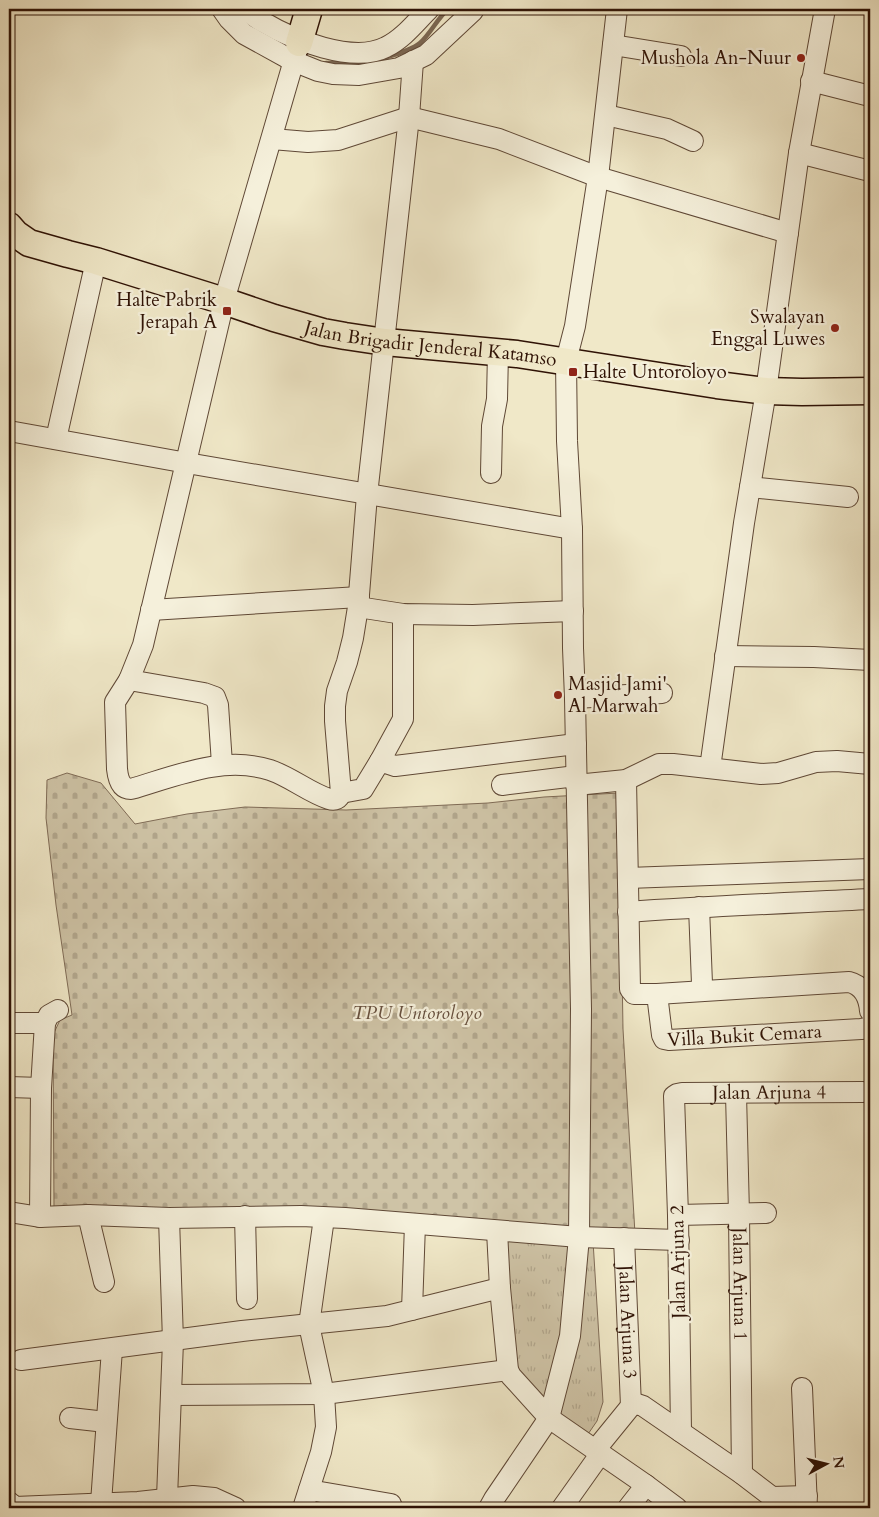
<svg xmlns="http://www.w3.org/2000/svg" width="879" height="1517" font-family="Cardo,serif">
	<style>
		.grass { fill: url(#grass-tufts); stroke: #7f6b56 }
		.cemetery { fill: url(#cemetery-stones); stroke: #7f6b56 }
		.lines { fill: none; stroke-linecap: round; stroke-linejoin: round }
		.stream { stroke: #7b6752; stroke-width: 4.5 }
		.minor-casing { stroke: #5f4836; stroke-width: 22 }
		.major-casing { stroke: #2f1205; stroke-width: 29 }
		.minor { stroke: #f5f0db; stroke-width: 20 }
		.major { stroke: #f0e8c8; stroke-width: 26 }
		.poi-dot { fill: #8f2418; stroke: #f5f0db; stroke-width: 2 }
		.labels { text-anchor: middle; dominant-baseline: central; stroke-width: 4.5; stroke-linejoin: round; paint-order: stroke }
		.poi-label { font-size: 19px; fill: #2f1205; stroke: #f5f0db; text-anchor: end }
		.street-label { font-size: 19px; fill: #2f1205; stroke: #f5f0db }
		.park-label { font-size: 19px; font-style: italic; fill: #67503e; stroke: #f5f0db }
	</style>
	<defs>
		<pattern id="grass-tufts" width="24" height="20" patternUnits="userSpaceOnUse" patternTransform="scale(1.25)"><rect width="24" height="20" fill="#cfc4a7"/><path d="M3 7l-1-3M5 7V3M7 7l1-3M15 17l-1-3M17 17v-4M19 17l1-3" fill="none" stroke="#b2a78e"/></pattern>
		<pattern id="cemetery-stones" width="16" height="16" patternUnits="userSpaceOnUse" patternTransform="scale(1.25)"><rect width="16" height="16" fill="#cfc4a7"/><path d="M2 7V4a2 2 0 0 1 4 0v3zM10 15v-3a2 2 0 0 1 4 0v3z" fill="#b2a78e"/></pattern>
	</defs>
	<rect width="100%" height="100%" fill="#f0e8c8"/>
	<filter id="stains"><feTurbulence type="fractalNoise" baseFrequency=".004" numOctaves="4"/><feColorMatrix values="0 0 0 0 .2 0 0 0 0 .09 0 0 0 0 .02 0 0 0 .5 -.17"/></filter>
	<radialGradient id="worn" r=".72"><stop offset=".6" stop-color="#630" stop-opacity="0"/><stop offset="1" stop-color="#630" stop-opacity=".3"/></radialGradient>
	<!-- grass -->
	<path class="grass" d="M 500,1236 L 593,1241 L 603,1402 L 597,1421 L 586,1437 L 512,1370 Z"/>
	<!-- cemetery -->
	<path class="cemetery" d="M 67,773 L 101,783 L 135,824 L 187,814 L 245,807 L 346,810 L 488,803 L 544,797 L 619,793 L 623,1029 L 635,1234 L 54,1208 L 53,1035 L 60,1020 L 72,1015 L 56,905 L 46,818 L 47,780 Z"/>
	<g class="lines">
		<!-- stream -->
		<path class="stream" d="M 384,58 C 394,55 412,50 420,43 C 431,33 437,19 448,9
			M 326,63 L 362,63 L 371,61"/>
		<!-- minor casing -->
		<g class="minor-casing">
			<g id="minor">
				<path d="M 222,9 L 229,19 L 244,34 L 293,61 L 318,71 L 333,74 L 359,75 L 399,68 L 426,55 L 473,11"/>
				<path d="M 245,9 C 250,13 256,19 263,22 C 293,40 353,64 386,47 C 403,39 416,22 429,9"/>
				<path d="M 299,43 L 224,301 L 143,645 L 129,680 L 115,702 L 117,769 C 118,778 120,789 131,789 C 176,776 223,755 270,770 C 291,777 308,792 329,799 C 335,801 339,799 341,793 L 335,721 L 335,706 L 337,691 L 347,662 L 353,638 L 358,607 L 367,495 L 409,117 L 413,61"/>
				<path d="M 613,45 L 681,56"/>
				<path d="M 811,81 L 870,96"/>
				<path d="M 606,115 L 667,129 L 693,141"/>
				<path d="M 272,139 L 308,142 L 338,140 L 409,117 L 499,139 L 598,177 L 788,233"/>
				<path d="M 799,153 L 870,171"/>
				<path d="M 9,431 L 187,463 L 572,529"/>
				<path d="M 56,439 L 96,261"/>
				<path d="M 491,473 L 492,426 L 497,399 L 498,352"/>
				<path d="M 750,487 L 848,497"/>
				<path d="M 358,607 L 403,614 L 473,615 L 573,611"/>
				<path d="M 151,610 L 359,597"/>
				<path d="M 725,656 L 814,657 L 870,660"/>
				<path d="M 129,680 L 204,693 L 215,697 L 218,705 L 222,764"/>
				<path d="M 575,698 L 662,693"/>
				<path d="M 380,761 L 403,719 L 403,614"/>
				<path d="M 710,768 L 744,523 L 766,391 L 799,153 L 825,9"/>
				<path id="s1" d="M 626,780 L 630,989 L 634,994 L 657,994 L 662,1035 L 664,1039 L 669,1040 L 861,1029 L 868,1028 L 870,1025"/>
				<path d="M 502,785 L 576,776"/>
				<path d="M 576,785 L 626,780 L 659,764 L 673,764 L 761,774 L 778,773 L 816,762 L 837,761 L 870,764"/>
				<path d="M 341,793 L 363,789 L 380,761 L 395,766 L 576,744"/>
				<path d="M 628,878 L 870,869"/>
				<path d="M 699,907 L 702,984"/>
				<path d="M 628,912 C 709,906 790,903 870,899"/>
				<path d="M 657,994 L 849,982 C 862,985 869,997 870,1011"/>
				<path d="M 9,1023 L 45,1023"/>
				<path d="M 9,1087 L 41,1088"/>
				<path id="s2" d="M 736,1094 L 739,1214 L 742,1474"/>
				<path d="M 9,1212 L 40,1217 L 88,1215 L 169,1218 L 301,1216 L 345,1218 L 579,1237 L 679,1240"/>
				<path d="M 88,1215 L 104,1282"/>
				<path d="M 678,1215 L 766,1213"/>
				<path d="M 245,1216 L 247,1299"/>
				<path d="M 40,1217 L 41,1088 L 45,1023 L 49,1015 L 58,1010"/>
				<path d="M 497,1231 L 500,1288 L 508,1370 L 511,1376 L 549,1418 L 646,1485 L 677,1508"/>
				<path id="s3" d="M 624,1238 L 631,1406"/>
				<path d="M 412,1310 L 415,1224"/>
				<path d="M 21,1360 L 242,1331 L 387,1316 L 500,1288"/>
				<path d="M 802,1388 L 807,1508"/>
				<path d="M 171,1395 L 324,1394 L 508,1370"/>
				<path d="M 70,1418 L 106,1422"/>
				<path id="s4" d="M 681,1432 L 678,1215 L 674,1096 L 677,1094 L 682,1093 L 863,1092"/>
				<path d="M 596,1449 L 631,1406 L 637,1404 L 643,1406 L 742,1474 L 772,1497 L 775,1508"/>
				<path d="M 309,1490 L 391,1504"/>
				<path d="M 772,1497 L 807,1496"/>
				<path d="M 167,1498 L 173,1341 L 169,1218"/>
				<path d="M 9,1502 L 15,1507 L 138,1502 L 193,1496 L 214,1498 L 236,1508"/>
				<path d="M 99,1508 L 101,1503 L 112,1349"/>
				<path d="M 303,1508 L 321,1452 L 326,1427 L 324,1394 L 309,1325 L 324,1218"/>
				<path d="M 489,1508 L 494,1499 L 549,1418 L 570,1336 L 579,1237 L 581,1009 L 575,698 L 573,648 L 572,529 L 567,441 L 566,361 L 575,326 L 598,177 L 617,9"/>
				<path d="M 562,1508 L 601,1453"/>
				<path d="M 628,1508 L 646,1485"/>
			</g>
		</g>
		<!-- major casing -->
		<g class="major-casing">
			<g id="major">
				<path d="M 299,43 L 309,9"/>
				<path id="s5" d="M 9,226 L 16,234 L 29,243 L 68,254 L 96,261 L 224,301 L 274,318 L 323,332 L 345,336 L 385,342 L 517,354 L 717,385 L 766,391 L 802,392 L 870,391"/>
			</g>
		</g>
		<!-- minor -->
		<use href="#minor" class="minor"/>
		<!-- major -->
		<use href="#major" class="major"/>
	</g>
	<!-- markers -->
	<g class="poi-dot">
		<circle cx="801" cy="58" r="5"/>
		<rect x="222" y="306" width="10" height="10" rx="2.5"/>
		<circle cx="835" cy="328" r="5"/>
		<rect x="568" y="367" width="10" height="10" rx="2.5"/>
		<circle cx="558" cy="695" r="5"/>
	</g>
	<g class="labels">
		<!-- poi labels -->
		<g class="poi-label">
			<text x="791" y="58">Mushola An-Nuur</text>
			<text x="217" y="300">Halte Pabrik<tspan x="217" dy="22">Jerapah A</tspan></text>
			<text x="825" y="317">Swalayan<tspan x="825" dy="22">Enggal Luwes</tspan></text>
			<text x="583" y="372" text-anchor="start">Halte Untoroloyo</text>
			<text x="568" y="684" text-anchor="start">Masjid Jami'<tspan x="568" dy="22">Al Marwah</tspan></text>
		</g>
		<!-- street labels -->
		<g class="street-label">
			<text stroke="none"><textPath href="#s5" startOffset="442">Jalan Brigadir Jenderal Katamso</textPath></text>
			<text stroke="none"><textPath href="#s1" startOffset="365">Villa Bukit Cemara</textPath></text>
			<text stroke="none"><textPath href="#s4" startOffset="432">Jalan Arjuna 4</textPath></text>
			<text transform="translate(678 1262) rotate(-91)">Jalan Arjuna 2</text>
			<text stroke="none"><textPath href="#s2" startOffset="190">Jalan Arjuna 1</textPath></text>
			<text stroke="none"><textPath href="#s3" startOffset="84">Jalan Arjuna 3</textPath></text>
		</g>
		<!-- park labels -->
		<g class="park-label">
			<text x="417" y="1013">TPU Untoroloyo</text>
		</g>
	</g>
	<!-- margin -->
	<rect width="879" height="1517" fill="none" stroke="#f0e8c8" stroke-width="30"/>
	<rect x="10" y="10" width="859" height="1497" fill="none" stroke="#2f1205" stroke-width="2.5"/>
	<rect x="15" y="15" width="849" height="1487" fill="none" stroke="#2f1205"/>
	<!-- north arrow -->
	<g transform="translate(826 1464) rotate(83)" stroke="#f5f0db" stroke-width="4" paint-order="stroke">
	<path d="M0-4L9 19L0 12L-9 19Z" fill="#2f1205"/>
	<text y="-8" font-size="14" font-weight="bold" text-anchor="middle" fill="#2f1205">N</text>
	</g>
	<rect width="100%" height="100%" filter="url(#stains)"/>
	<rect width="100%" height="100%" fill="url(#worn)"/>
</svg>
